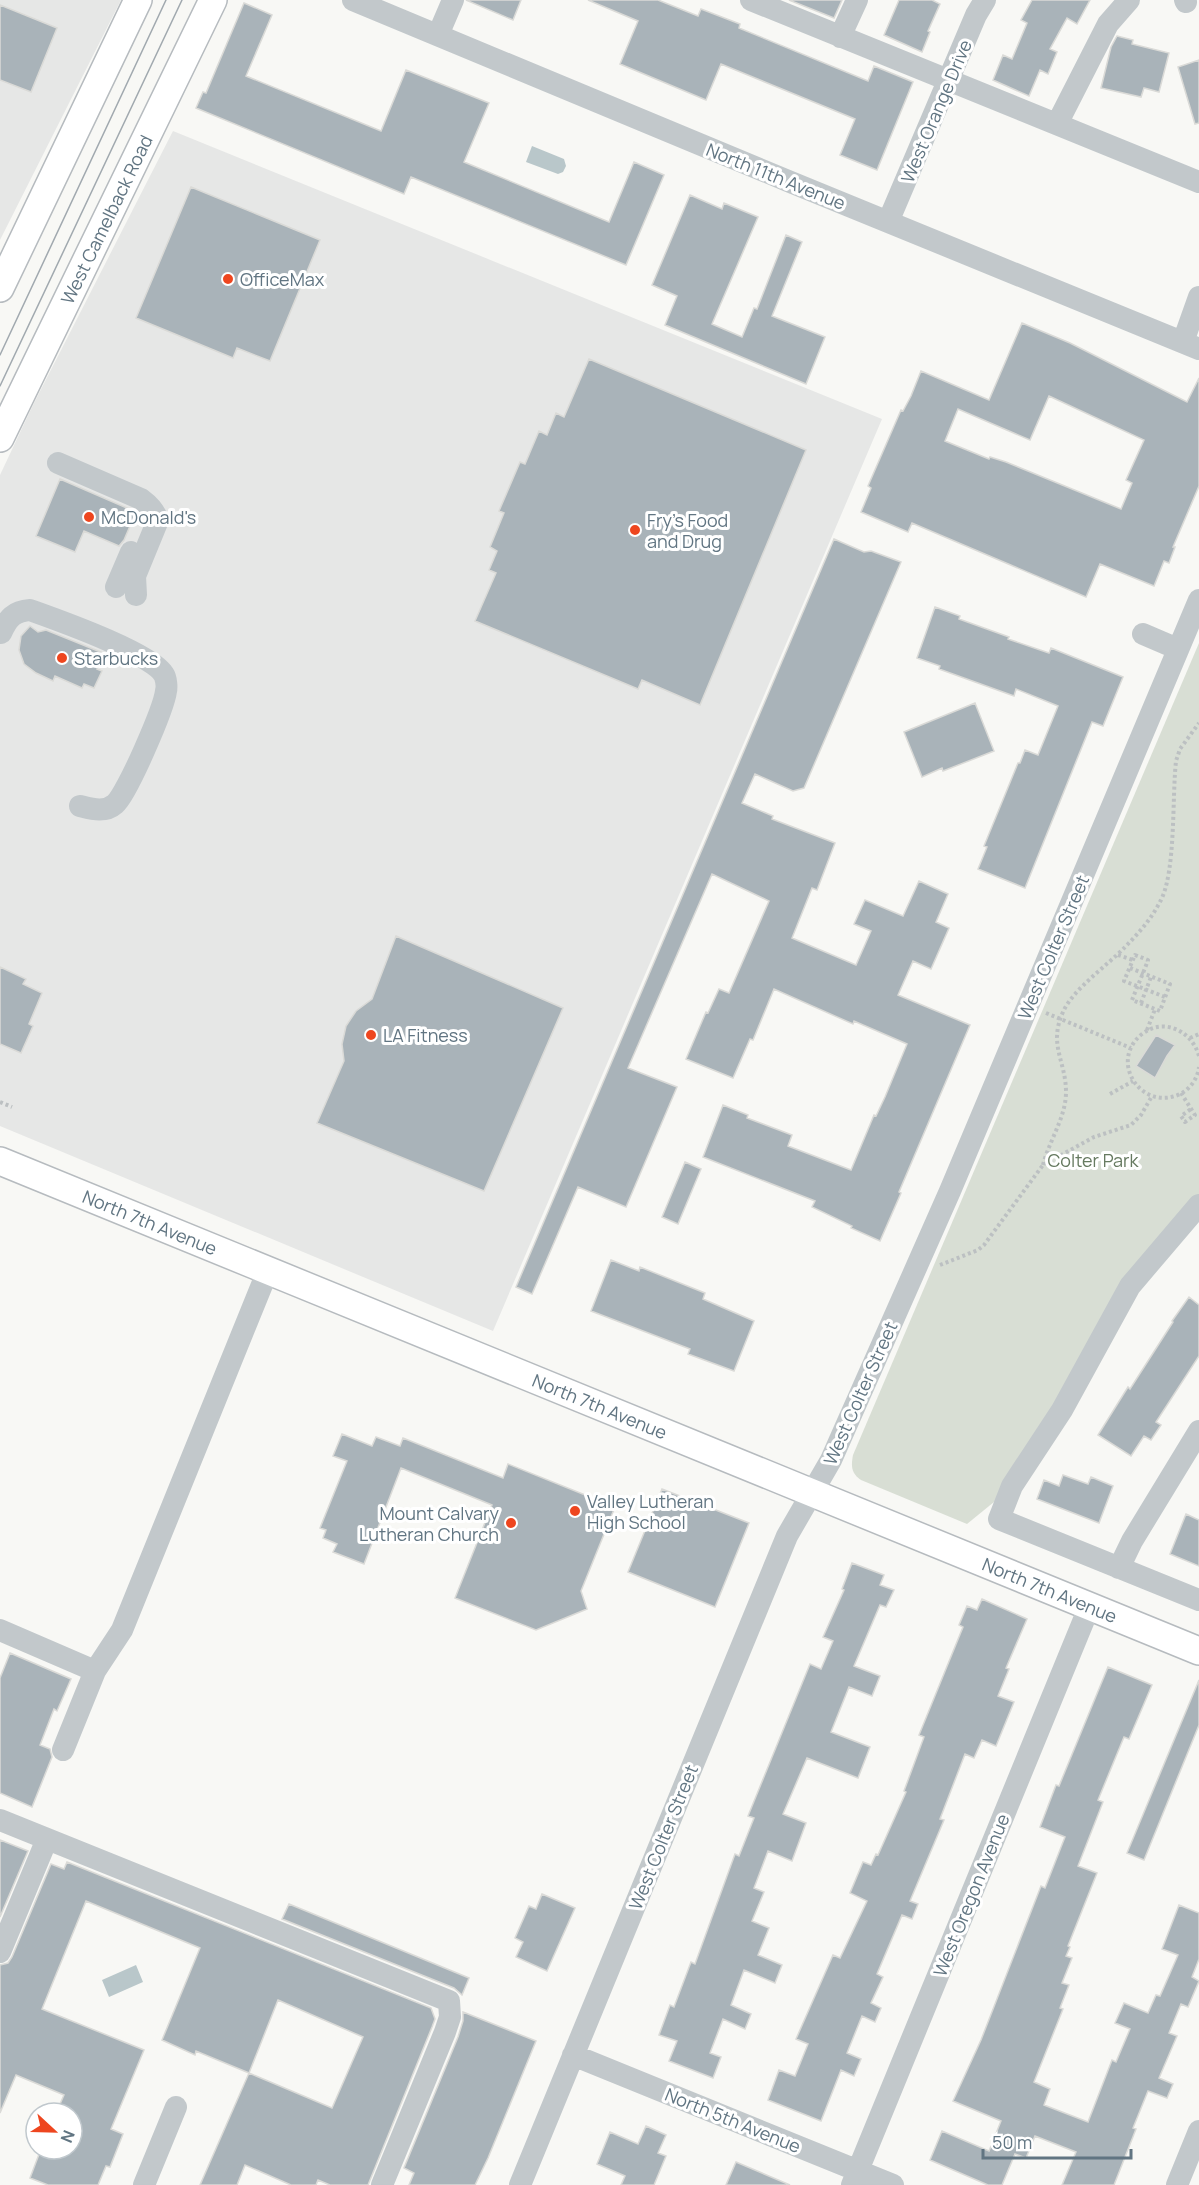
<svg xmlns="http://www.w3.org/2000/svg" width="1199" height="2185" font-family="Manrope,sans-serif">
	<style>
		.built { fill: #e6e7e6 }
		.green { fill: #d8ded4 }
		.water { fill: #b9c7ca }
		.building { fill: #a9b3b9; stroke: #dadad7; stroke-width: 1.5; fill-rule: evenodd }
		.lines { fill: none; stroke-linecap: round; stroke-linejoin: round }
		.major-casing { stroke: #b6bbbf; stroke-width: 30 }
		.path { stroke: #bcc0c2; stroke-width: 4; stroke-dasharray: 3 3; stroke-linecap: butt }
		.minor { stroke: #c2c8cb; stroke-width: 22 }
		.major { stroke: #fff; stroke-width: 27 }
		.tram { stroke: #a1a9af; stroke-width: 1.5 }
		.poi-dot { fill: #ee461f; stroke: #fff; stroke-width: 2 }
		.labels { text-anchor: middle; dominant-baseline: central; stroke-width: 6; stroke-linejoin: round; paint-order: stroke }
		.street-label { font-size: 18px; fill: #617582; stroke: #fff }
		.poi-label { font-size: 18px; fill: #617582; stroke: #fff; text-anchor: start }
		.park-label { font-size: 18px; fill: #667a60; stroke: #fff }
	</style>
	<rect width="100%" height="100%" fill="#f8f8f5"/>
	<!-- built -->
	<path class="built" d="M 0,0 L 121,0 L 0,240 Z
		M 173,131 L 882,419 L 493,1331 L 0,1126 L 0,475 L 33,405 Z"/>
	<!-- green -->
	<path class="green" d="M 1199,643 L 1199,1197 L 994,1502 L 967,1524 L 861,1480 C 851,1473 851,1466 853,1455 Z"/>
	<!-- water -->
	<path class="water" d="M 532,146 L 564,159 L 566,166 L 563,172 L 558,174 L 526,162 Z
		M 136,1965 L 143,1982 L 109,1997 L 102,1980 Z"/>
	<!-- building -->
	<path class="building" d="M 466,0 L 521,0 L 513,20 Z
		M 588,0 L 658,0 L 698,16 L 701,9 L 740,24 L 739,28 L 868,81 L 874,66 L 913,82 L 877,170 L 840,155 L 855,119 L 721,64 L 706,100 L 620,64 L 638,21 Z
		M 789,0 L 842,0 L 834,18 Z
		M 899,0 L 932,0 L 940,4 L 928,31 L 930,32 L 922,52 L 884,35 Z
		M 1032,0 L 1090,0 L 1077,24 L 1067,18 L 1050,49 L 1057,52 L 1048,74 L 1040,70 L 1029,96 L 993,80 L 1003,55 L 1012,59 L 1027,23 L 1021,20 Z
		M 244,3 L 272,15 L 246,76 L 381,131 L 406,70 L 459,91 L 489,103 L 464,162 L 609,222 L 634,162 L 664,175 L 626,265 L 411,177 L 404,194 L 196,108 L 203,92 L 206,93 Z
		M 0,5 L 57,28 L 31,92 L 0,80 Z
		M 1117,36 L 1133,40 L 1132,44 L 1169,53 L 1159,92 L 1144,88 L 1141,97 L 1101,88 L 1111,47 Z
		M 1199,60 L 1199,123 L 1195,124 L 1178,67 Z
		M 191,187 L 320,240 L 270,361 L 237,348 L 233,358 L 136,318 Z
		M 690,195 L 722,209 L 724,203 L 758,217 L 712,324 L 742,337 L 754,308 L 757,309 L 786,235 L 802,242 L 772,316 L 825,337 L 806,384 L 665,325 L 677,296 L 652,285 Z
		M 1022,323 L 1070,343 L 1187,402 L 1199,378 L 1199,486 L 1173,547 L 1175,547 L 1169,563 L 1164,561 L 1154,586 L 1100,564 L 1086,597 L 912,523 L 908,532 L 861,512 L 871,488 L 868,486 L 901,410 L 903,411 L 911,396 L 921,371 L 989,400 ZM 1049,396 L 1144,440 L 1126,480 L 1132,483 L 1121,509 L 1006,462 L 990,457 L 989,459 L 945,441 L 958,409 L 1030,440 Z
		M 589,359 L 806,450 L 700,705 L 642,680 L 638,689 L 475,621 L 496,573 L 489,570 L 497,551 L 490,547 L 504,513 L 499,511 L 520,462 L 525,464 L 539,431 L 547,435 L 556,413 L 564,417 Z
		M 60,479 L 136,512 L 124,540 L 119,546 L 84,531 L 75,552 L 36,536 Z
		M 834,539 L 864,552 L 871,551 L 901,562 L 804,788 L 793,791 L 755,774 L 742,803 L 773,816 L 772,819 L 835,843 L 817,890 L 812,888 L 792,938 L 856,965 L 871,931 L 854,924 L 865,900 L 903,916 L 919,881 L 948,894 L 936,922 L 949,928 L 931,969 L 913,961 L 898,995 L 970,1025 L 899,1192 L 901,1193 L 880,1241 L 851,1228 L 852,1226 L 812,1207 L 815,1201 L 703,1157 L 723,1105 L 748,1115 L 747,1118 L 792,1135 L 788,1146 L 851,1170 L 874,1115 L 876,1116 L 885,1097 L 907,1044 L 854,1021 L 853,1024 L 774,989 L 753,1040 L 750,1039 L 733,1078 L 686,1059 L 706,1012 L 708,1013 L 719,989 L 729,993 L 769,901 L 712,874 L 628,1068 L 677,1087 L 626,1207 L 578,1187 L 532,1294 L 516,1287 Z
		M 935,607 L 960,616 L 959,619 L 1009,637 L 1008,639 L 1049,653 L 1051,648 L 1123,677 L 1103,726 L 1092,722 L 1025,888 L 978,869 L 987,847 L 984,846 L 1018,763 L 1020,763 L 1025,750 L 1038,755 L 1058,706 L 1016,689 L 1014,696 L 939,669 L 940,666 L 917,658 Z
		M 30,626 L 38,632 L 46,630 L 103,653 L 97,669 L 102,671 L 94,688 L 84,684 L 82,688 L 55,676 L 53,681 L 36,673 L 24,664 L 19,650 L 21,636 Z
		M 975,703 L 994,751 L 943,771 L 942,768 L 922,777 L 904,732 Z
		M 396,936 L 563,1008 L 484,1191 L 317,1123 L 344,1061 L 342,1044 L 346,1026 L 356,1011 L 372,999 Z
		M 0,967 L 26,979 L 23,984 L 42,993 L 29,1024 L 33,1026 L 21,1053 L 0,1044 Z
		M 1156,1035 L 1175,1045 L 1167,1056 L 1155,1078 L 1136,1066 Z
		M 685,1162 L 701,1169 L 678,1224 L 662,1217 Z
		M 611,1260 L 639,1271 L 640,1267 L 705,1293 L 703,1299 L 754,1321 L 734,1371 L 688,1354 L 690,1349 L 591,1311 Z
		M 1189,1297 L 1199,1305 L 1199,1356 L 1156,1422 L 1161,1425 L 1151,1440 L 1144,1436 L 1131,1456 L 1098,1435 L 1128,1387 L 1130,1389 L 1173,1322 L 1172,1321 Z
		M 342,1434 L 372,1446 L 376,1437 L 400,1446 L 403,1438 L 503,1478 L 508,1464 L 615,1507 L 581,1591 L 587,1609 L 536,1630 L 455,1598 L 492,1505 L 401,1468 L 364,1564 L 333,1552 L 337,1544 L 323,1538 L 326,1530 L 320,1528 L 347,1461 L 333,1456 Z
		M 1063,1475 L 1088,1484 L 1091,1477 L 1113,1486 L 1099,1523 L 1037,1499 L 1044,1480 L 1059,1486 Z
		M 662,1489 L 749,1523 L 715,1607 L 628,1572 Z
		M 1186,1514 L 1199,1520 L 1199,1566 L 1170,1554 Z
		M 852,1563 L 884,1575 L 880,1585 L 894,1590 L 886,1607 L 880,1605 L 854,1666 L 880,1676 L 872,1696 L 849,1687 L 831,1732 L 870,1747 L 858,1778 L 807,1758 L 783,1814 L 806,1823 L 792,1861 L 768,1851 L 754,1888 L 764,1892 L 752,1921 L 769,1928 L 758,1955 L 782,1965 L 775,1983 L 744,1970 L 731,2005 L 751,2014 L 745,2029 L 723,2019 L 710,2053 L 721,2057 L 713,2078 L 669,2061 L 677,2041 L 659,2035 L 670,2005 L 674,2007 L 691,1962 L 695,1964 L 735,1854 L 739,1856 L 754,1818 L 748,1816 L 810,1664 L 821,1669 L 833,1641 L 823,1637 L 844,1590 L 842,1589 Z
		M 982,1599 L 1027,1619 L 1006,1668 L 1009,1669 L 998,1696 L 1014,1702 L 996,1746 L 982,1740 L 974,1758 L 965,1754 L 940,1819 L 944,1820 L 910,1901 L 918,1904 L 912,1919 L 902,1915 L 877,1974 L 883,1977 L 871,2003 L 881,2008 L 875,2022 L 862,2016 L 847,2053 L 861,2059 L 854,2076 L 841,2070 L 821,2121 L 768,2100 L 779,2070 L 795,2076 L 808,2044 L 796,2039 L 833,1955 L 840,1958 L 867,1901 L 850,1893 L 863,1862 L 871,1865 L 876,1854 L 878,1855 L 906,1792 L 904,1791 L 924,1737 L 919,1735 L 963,1627 L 959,1625 L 967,1606 L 977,1610 Z
		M 10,1653 L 71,1679 L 57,1711 L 54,1709 L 40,1745 L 50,1749 L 52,1757 L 32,1807 L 0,1793 L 0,1678 Z
		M 1108,1667 L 1152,1685 L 1129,1739 L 1124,1737 L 1098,1800 L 1103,1802 L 1078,1866 L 1097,1873 L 1068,1946 L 1070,1947 L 1066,1956 L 1072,1958 L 1062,1983 L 1069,1985 L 1060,2008 L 1063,2009 L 1034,2082 L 1050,2089 L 1044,2105 L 1088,2122 L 1112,2060 L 1116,2062 L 1130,2029 L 1115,2023 L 1124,2003 L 1148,2013 L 1156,1995 L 1160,1996 L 1178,1955 L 1162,1949 L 1179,1905 L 1199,1913 L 1199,1959 L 1192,1977 L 1199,1981 L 1188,2007 L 1181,2004 L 1169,2033 L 1177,2036 L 1159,2078 L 1173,2084 L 1167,2098 L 1148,2091 L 1133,2128 L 1136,2129 L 1114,2185 L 1062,2185 L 1076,2152 L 1035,2136 L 1026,2158 L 1015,2154 L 1002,2185 L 988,2185 L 930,2160 L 942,2131 L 989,2151 L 1001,2121 L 953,2101 L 981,2040 L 1041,1886 L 1045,1888 L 1065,1837 L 1040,1827 L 1056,1785 L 1059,1786 Z
		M 1199,1680 L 1199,1725 L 1144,1860 L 1127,1853 Z
		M 0,1840 L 28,1851 L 0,1917 Z
		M 67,1862 L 431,2008 L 435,2019 L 432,2027 L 368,2185 L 330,2185 L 318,2180 L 316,2185 L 291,2185 L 245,2165 L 237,2185 L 200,2185 L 249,2073 L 196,2051 L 195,2055 L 162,2040 L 200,1948 L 86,1901 L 42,2009 L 144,2050 L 111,2129 L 123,2134 L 110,2167 L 106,2166 L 98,2185 L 48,2185 L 30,2178 L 41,2149 L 72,2149 L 72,2113 L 56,2113 L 64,2095 L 16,2075 L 0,2113 L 0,1965 L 8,1963 L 12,1957 L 51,1864 L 64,1869 ZM 278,2000 L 363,2037 L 332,2108 L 249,2073 Z
		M 542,1894 L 575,1908 L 547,1971 L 516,1957 L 523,1942 L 515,1938 L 529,1906 L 536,1909 Z
		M 289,1904 L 469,1978 L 462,1995 L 454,1988 L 282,1919 Z
		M 463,2012 L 536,2041 L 488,2158 L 475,2185 L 409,2185 L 414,2173 L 404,2168 L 458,2037 L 463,2021 Z
		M 646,2126 L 666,2135 L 658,2153 L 666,2156 L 654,2185 L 621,2185 L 625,2176 L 597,2164 L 610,2132 L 638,2144 Z
		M 736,2162 L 790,2185 L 726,2185 Z"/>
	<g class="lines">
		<!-- major casing -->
		<g class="major-casing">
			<g id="major">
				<path d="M 0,288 L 138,0"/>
				<path id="s1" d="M 0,438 L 213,0"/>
				<path id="s2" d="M 0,1161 L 1199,1651"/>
			</g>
		</g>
		<!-- path -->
		<path class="path" d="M 1118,955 L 1133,960
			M 1130,968 L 1170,984 L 1160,1011 L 1132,1000 C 1137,987 1143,974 1148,960 L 1135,955 L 1124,981 L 1165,997
			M 1141,1003 L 1151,977
			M 1046,1013 L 1131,1048
			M 1147,1030 L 1155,1009
			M 1190,1038 L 1199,1034
			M 1199,1056 C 1192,1031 1164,1017 1142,1034 C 1107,1062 1143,1114 1182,1093 C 1191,1088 1198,1077 1199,1067
			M 1181,1093 L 1195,1115 L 1185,1122 L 1181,1116 L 1191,1109
			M 1110,1094 L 1133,1081
			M 0,1102 L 12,1107
			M 1043,1165 C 1049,1141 1066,1117 1066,1092 C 1066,1061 1048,1045 1063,1012 C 1073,989 1107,966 1125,947 C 1139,933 1152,918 1161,900 C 1176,870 1172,797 1176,761 L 1180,749 L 1199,723
			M 940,1265 L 978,1250 L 984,1245 L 1043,1165 L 1094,1137 L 1131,1125 L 1141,1115 L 1152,1096"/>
		<!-- minor -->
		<path class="minor" d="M 353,0 L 788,181 L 1199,349
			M 751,0 L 1199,182
			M 1185,0 L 1186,2
			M 438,35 L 453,0
			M 840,37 L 857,0
			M 1057,124 L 1108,24 L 1129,0
			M 888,222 L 976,15 L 985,0
			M 1183,342 L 1199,297
			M 58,463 L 141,499 C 149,505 154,510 158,520 L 135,576 L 136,595
			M 116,587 L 131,552
			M 1,633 C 8,618 14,611 30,610 C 55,619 158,655 165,677 C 166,680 167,687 166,691 C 164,708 127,794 115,804 C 105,813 92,809 80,806
			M 1143,634 L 1178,649
			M 1199,1205 L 1130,1286 L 1062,1410 L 1012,1486 L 999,1519 L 1199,1600
			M 1119,1568 L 1132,1541 L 1199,1431
			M 0,1630 L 95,1671
			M 63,1750 L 95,1671 L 122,1630 L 268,1270
			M 0,1820 L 449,2001 L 450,2017 L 445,2032 L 382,2185
			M 0,1952 L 47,1839
			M 573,2055 L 893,2185
			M 144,2185 L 176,2107
			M 520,2185 L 787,1536 L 831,1460 L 950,1191 L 1199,600
			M 852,2185 L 1090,1605
			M 1177,2185 L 1199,2131"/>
		<!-- major -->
		<use href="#major" class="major"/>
		<!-- tram -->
		<path class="tram" d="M 0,355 L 166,0
			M 0,386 L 182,0"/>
	</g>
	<!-- markers -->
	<g class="poi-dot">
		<circle cx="228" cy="279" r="6"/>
		<circle cx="89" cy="517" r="6"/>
		<circle cx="635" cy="530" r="6"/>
		<circle cx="62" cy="658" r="6"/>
		<circle cx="371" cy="1035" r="6"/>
		<circle cx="575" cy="1511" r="6"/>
		<circle cx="511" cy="1523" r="6"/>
	</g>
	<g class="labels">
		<!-- street labels -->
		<g class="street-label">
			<text transform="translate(936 111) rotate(-67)">West Orange Drive</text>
			<text transform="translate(776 176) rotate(22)">North 11th Avenue</text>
			<text stroke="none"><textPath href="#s1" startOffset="243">West Camelback Road</textPath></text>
			<text transform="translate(1053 947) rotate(-67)">West Colter Street</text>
			<text stroke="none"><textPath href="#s2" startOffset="162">North 7th Avenue</textPath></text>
			<text transform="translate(860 1393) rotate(-66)">West Colter Street</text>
			<text stroke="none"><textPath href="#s2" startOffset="648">North 7th Avenue</textPath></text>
			<text stroke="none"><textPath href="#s2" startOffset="1134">North 7th Avenue</textPath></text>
			<text transform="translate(663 1837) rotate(-68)">West Colter Street</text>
			<text transform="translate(971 1895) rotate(-68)">West Oregon Avenue</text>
			<text transform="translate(733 2120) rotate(22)">North 5th Avenue</text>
		</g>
		<!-- poi labels -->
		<g class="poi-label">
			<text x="240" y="279">OfficeMax</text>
			<text x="101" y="517">McDonald's</text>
			<text x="647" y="520">Fry's Food<tspan x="647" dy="21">and Drug</tspan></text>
			<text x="74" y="658">Starbucks</text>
			<text x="383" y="1035">LA Fitness</text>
			<text x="587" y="1501">Valley Lutheran<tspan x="587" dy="21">High School</tspan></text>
			<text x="499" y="1513" text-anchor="end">Mount Calvary<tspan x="499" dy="21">Lutheran Church</tspan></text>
		</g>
		<!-- park labels -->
		<g class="park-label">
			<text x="1093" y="1160">Colter Park</text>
		</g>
	</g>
	<!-- north arrow -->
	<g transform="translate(54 2131) rotate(112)"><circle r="28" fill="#ffffff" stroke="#c0c8cd" stroke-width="1.5"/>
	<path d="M0-4.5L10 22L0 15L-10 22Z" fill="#ee461f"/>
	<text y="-9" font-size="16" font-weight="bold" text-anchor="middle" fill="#617582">N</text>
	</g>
	<!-- scale -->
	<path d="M983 2149v9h148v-9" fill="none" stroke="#617582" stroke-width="3"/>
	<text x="992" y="2149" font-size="18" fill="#617582" stroke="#ffffff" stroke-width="4.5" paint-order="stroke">50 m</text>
</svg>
